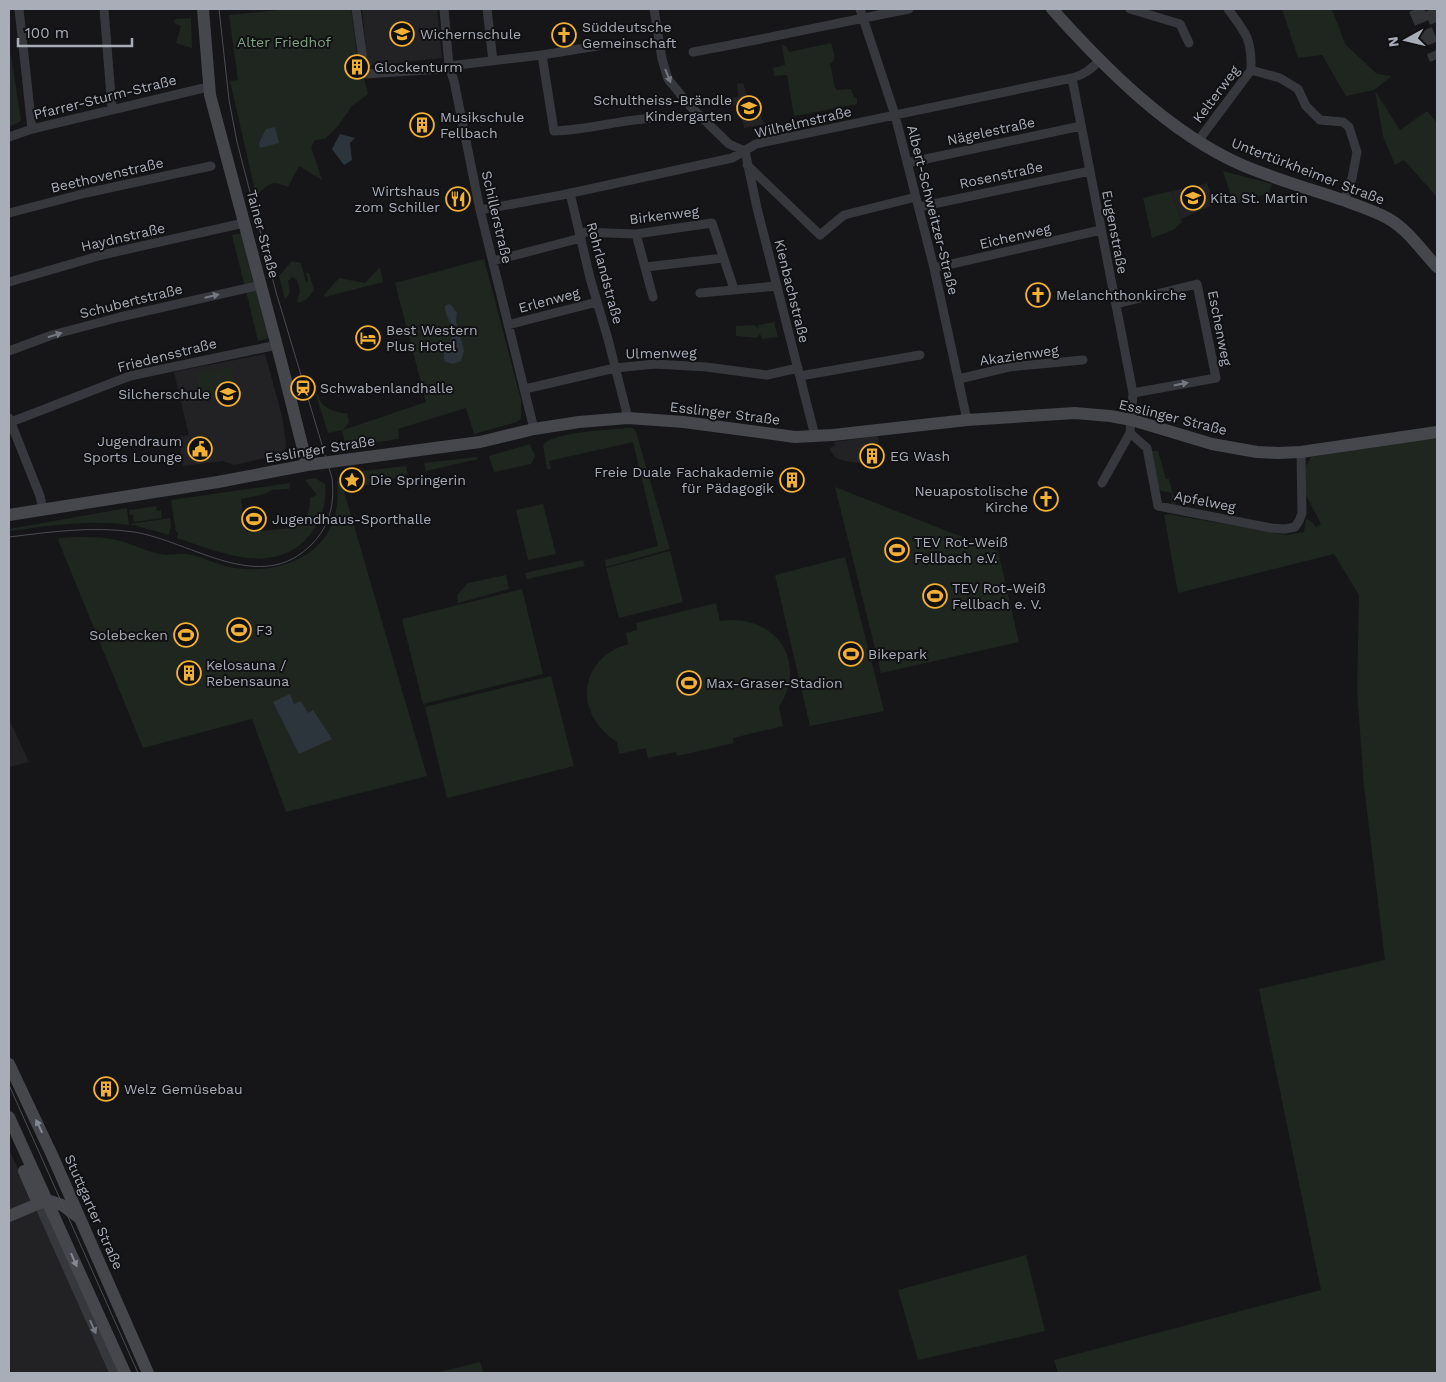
<svg xmlns="http://www.w3.org/2000/svg" width="1446" height="1382" font-family="'Work Sans',sans-serif">
	<style>
		.built { fill: #222225 }
		.green { fill: #1e261f }
		.water { fill: #2c353c }
		.lines { fill: none; stroke-linecap: round; stroke-linejoin: round }
		.highway-tunnel { stroke: #333438; stroke-width: 15; stroke-dasharray: 15 8; stroke-linecap: butt }
		.street { stroke: #37383d; stroke-width: 9 }
		.secondary { stroke: #45474d; stroke-width: 12 }
		.tram { stroke: #4a4c52; stroke-width: 1 }
		.oneway { fill: #757881 }
		.oneway2 { fill: #858993 }
		.labels { text-anchor: middle; dominant-baseline: central; stroke-width: 4; stroke-linejoin: round; paint-order: stroke }
		.poi-label { font-size: 14px; fill: #a8adb8; stroke: #111113; text-anchor: start }
		.park-label { font-size: 14px; fill: #7fa381; stroke: #111113 }
		.street-label { font-size: 14px; fill: #a8adb8; stroke: #111113 }
	</style>
	<rect width="100%" height="100%" fill="#161618"/>
	<!-- built -->
	<path class="built" d="M 362,9 L 437,9 L 442,58 L 368,66 Z
		M 743,83 L 748,99 L 761,111 L 759,113 L 765,124 L 744,128 L 740,105 L 732,105 L 730,98 L 738,97 L 737,84 Z
		M 1207,183 L 1215,204 L 1181,219 L 1171,191 L 1194,187 Z
		M 265,354 L 282,416 L 286,443 L 285,452 L 283,454 L 234,465 L 223,461 L 183,466 L 178,437 L 189,435 L 174,372 Z
		M 878,436 L 881,461 L 878,464 L 867,464 L 845,461 L 836,458 L 831,452 L 830,448 L 835,446 L 834,442 Z
		M 9,719 L 29,762 L 9,767 Z
		M 9,1149 L 114,1373 L 9,1373 Z"/>
	<!-- green -->
	<path class="green" d="M 288,9 L 351,9 L 359,69 L 363,74 L 368,94 L 352,106 L 338,126 L 325,139 L 315,140 L 311,147 L 322,180 L 299,166 L 288,187 C 269,179 270,185 256,195 L 230,81 L 238,80 L 229,15 Z
		M 1282,9 L 1332,9 L 1345,44 L 1377,74 L 1392,76 L 1374,90 L 1346,96 L 1322,55 L 1298,58 Z
		M 191,18 L 192,48 L 176,43 L 181,26 L 174,23 L 175,19 Z
		M 831,43 C 833,51 838,59 830,64 L 835,88 L 837,90 L 851,89 L 854,97 L 857,98 L 857,104 L 794,116 L 787,75 L 774,76 L 773,68 L 785,65 L 782,45 L 786,46 L 789,52 Z
		M 9,55 L 11,55 L 21,121 L 9,127 Z
		M 1375,91 L 1400,130 L 1427,111 L 1437,123 L 1437,197 L 1404,160 L 1395,165 L 1383,136 Z
		M 1223,171 L 1272,184 L 1269,193 L 1234,205 Z
		M 1171,191 L 1182,222 L 1173,230 L 1152,238 L 1143,198 Z
		M 243,233 L 257,285 L 245,287 L 232,235 Z
		M 484,259 L 521,400 L 521,419 L 517,422 L 474,434 L 466,408 L 398,429 L 399,439 L 346,447 L 342,430 L 328,433 L 316,395 L 318,394 C 319,397 319,400 321,402 C 325,409 340,414 347,413 L 349,422 L 343,430 L 426,402 L 395,283 Z
		M 292,261 L 301,263 L 306,282 L 308,281 L 306,273 L 309,273 L 314,290 L 307,299 L 299,303 L 297,301 L 300,291 L 297,280 L 292,277 L 288,281 L 290,293 L 285,299 L 279,276 Z
		M 380,267 L 383,282 L 325,297 L 324,295 L 339,278 L 365,283 Z
		M 254,290 L 258,291 L 270,338 L 258,341 L 246,291 Z
		M 774,322 L 778,337 L 762,339 L 760,334 L 757,338 L 736,336 L 736,326 L 754,325 L 759,328 L 758,325 Z
		M 233,367 L 237,394 L 200,400 L 196,374 Z
		M 625,428 L 633,428 L 636,432 L 670,549 L 606,567 L 605,560 L 658,546 L 633,442 L 549,461 L 551,469 L 547,469 L 543,445 C 552,432 609,430 625,428 Z
		M 1437,438 L 1437,1373 L 1058,1373 L 1054,1360 L 1321,1290 L 1259,989 L 1385,960 L 1364,786 L 1357,691 L 1359,595 L 1334,554 L 1178,593 L 1164,515 L 1168,514 L 1286,535 L 1304,532 L 1306,519 L 1311,521 L 1316,527 L 1321,524 L 1306,495 L 1306,466 L 1311,457 L 1373,446 Z
		M 530,444 L 535,456 L 531,464 L 494,472 L 489,456 Z
		M 1150,451 L 1158,451 L 1166,479 L 1169,479 L 1177,508 C 1170,505 1171,499 1172,493 L 1157,490 Z
		M 477,457 L 478,459 L 426,471 L 424,463 Z
		M 406,466 L 408,475 L 350,489 L 347,473 Z
		M 315,478 L 325,484 C 327,501 322,519 312,532 C 278,578 221,553 177,538 L 178,532 L 176,532 L 171,500 L 290,483 L 289,489 L 272,490 L 265,494 L 241,499 L 245,530 L 247,532 L 294,528 C 307,521 310,512 310,498 L 317,495 L 305,480 Z
		M 337,481 L 341,481 L 427,776 L 286,812 L 252,719 L 143,748 L 58,540 L 59,538 C 78,537 98,536 116,540 C 131,543 145,551 160,554 C 168,556 178,553 186,554 C 201,556 215,564 230,567 C 273,576 327,559 336,511 C 338,501 338,491 337,481 Z
		M 835,487 L 998,551 L 1019,642 L 881,673 Z
		M 543,504 L 556,554 L 528,560 L 516,510 Z
		M 156,506 L 157,511 L 161,510 L 162,518 L 134,522 L 133,515 L 130,515 L 129,510 Z
		M 127,508 L 129,525 C 89,519 48,526 9,531 L 9,529 Z
		M 170,518 L 171,525 L 169,535 L 130,524 Z
		M 670,551 L 683,602 L 619,618 L 606,568 Z
		M 845,557 L 884,711 L 810,726 L 775,575 Z
		M 583,560 L 585,566 L 527,579 L 525,573 Z
		M 506,575 L 509,589 L 458,603 L 457,595 L 468,583 Z
		M 522,589 L 543,674 L 423,704 L 402,619 Z
		M 716,603 L 720,621 C 774,613 809,660 779,707 L 783,726 L 733,738 L 734,743 L 677,756 L 676,752 L 648,758 L 646,748 L 619,754 L 617,742 C 573,714 578,659 628,644 L 626,633 L 637,630 L 636,623 Z
		M 551,676 L 574,766 L 447,798 L 425,707 Z
		M 1026,1255 L 1045,1331 L 918,1360 L 898,1290 Z
		M 480,1362 L 484,1373 L 435,1373 Z"/>
	<!-- water -->
	<path class="water" d="M 275,127 L 279,143 L 260,148 L 259,143 L 266,129 Z
		M 340,134 L 355,138 L 350,143 L 352,160 L 344,165 L 332,149 Z
		M 448,304 L 451,305 L 457,313 L 456,321 L 464,351 L 461,361 L 453,364 L 445,362 C 441,349 449,345 453,335 C 453,320 445,320 445,306 Z
		M 290,694 L 294,704 L 301,701 L 308,713 L 313,710 L 332,739 L 299,754 L 273,702 Z"/>
	<g class="lines">
		<!-- highway-tunnel -->
		<path class="highway-tunnel" d="M 1416,9 L 1437,59
			M 1432,9 L 1437,22"/>
		<!-- street -->
		<path class="street" d="M 19,9 L 32,129
			M 104,9 L 112,109
			M 356,9 L 365,74 L 442,69 L 449,66 L 542,55 L 603,45
			M 444,9 L 449,66 L 454,81 L 480,210 L 534,429
			M 487,9 L 493,61
			M 654,9 L 662,59 L 668,79 L 690,106 L 729,144 L 745,151 L 757,208 L 815,436
			M 860,9 L 895,115 L 934,268 L 967,420
			M 1130,9 L 1180,24 L 1189,43
			M 693,52 C 765,39 837,23 909,9
			M 542,55 L 554,131 C 589,130 622,119 657,118
			M 1251,70 L 1280,78 L 1298,89 L 1306,106 L 1320,120 L 1343,122 L 1349,127 L 1357,152 L 1352,178 L 1344,201
			M 1072,78 L 1133,393 L 1130,433 L 1147,448 L 1158,506 L 1271,528 L 1285,529 L 1295,527 L 1299,521 L 1302,513 L 1301,452
			M 9,137 L 32,129 L 208,87
			M 1198,141 L 1251,70 C 1252,39 1246,33 1228,9
			M 907,163 L 1081,126
			M 747,165 L 820,235 L 844,215 L 916,197
			M 570,193 L 590,278 L 608,339 L 628,418
			M 919,207 L 1090,171
			M 480,210 L 562,195 L 732,158 L 756,144 L 1072,78 C 1084,75 1091,69 1099,61
			M 9,213 L 86,193 L 211,166
			M 580,232 L 636,234 L 712,223 L 734,289
			M 636,234 L 653,297
			M 493,261 L 581,238
			M 646,267 L 723,258
			M 934,268 L 1101,230
			M 9,282 L 102,255 L 244,223
			M 700,293 L 777,286
			M 1116,304 L 1197,284 L 1216,378 L 1133,393
			M 508,325 L 597,302
			M 9,351 L 52,335 L 120,317 L 261,285
			M 800,376 L 920,355
			M 959,379 L 1009,367 L 1083,360
			M 525,389 L 615,368 L 655,364 L 706,367 L 767,375 L 798,368
			M 9,418 L 40,496 L 43,510
			M 11,422 L 130,376 L 277,345
			M 1102,483 L 1130,433
			M 38,1203 L 114,1373"/>
		<!-- secondary -->
		<path class="secondary" d="M 203,9 L 210,95 L 281,361 L 307,465
			M 1052,9 C 1105,68 1169,133 1242,165 C 1275,179 1310,189 1343,200 C 1358,206 1375,211 1389,219 C 1408,230 1422,251 1437,267
			M 9,515 L 218,482 L 307,465 L 480,442 L 534,429 L 579,422 L 628,418 L 684,422 L 795,437 L 833,435 L 967,420 L 1075,413 L 1110,416 L 1132,420 L 1212,444 L 1257,452 L 1278,453 L 1301,452 L 1437,432
			M 9,1064 L 52,1155 L 148,1373
			M 9,1117 L 125,1373
			M 24,1171 L 38,1203
			M 9,1216 L 47,1200 L 62,1205 L 78,1217"/>
		<!-- tram -->
		<path class="tram" d="M 9,537 C 50,532 92,526 134,532 C 191,541 261,597 312,544 C 330,526 335,502 332,478 L 276,292 L 237,142 L 229,100 L 219,9
			M 9,1085 L 138,1373"/>
	</g>
	<!-- one-way arrows -->
	<defs><path id="oneway-solid" d="M-6-.8H1V-3.2L6.5 0L1 3.2V.8H-6Z" transform="scale(1.25)"/></defs>
	<g class="oneway">
		<use href="#oneway-solid" transform="translate(668 76) rotate(68)"/>
		<use href="#oneway-solid" transform="translate(212 296) rotate(-13)"/>
		<use href="#oneway-solid" transform="translate(55 335) rotate(-17)"/>
		<use href="#oneway-solid" transform="translate(1181 384) rotate(-11)"/>
		<use href="#oneway-solid" transform="translate(93 1327) rotate(66)"/>
	</g>
	<g class="oneway2">
		<use href="#oneway-solid" transform="translate(39 1126) rotate(-115)"/>
		<use href="#oneway-solid" transform="translate(74 1260) rotate(66)"/>
	</g>
	<!-- icons -->
	<defs>
		<g id="school-ring" transform="scale(1.25)"><circle r="9.5" fill="#111113" stroke="#f2b134" stroke-width="1.5"/><path d="M0-5L7-2L0 1L-7-2ZM-4 1L0 2.5L4 1V4Q0 6-4 4Z" fill="#f2b134"/></g>
		<g id="church-ring" transform="scale(1.25)"><circle r="9.5" fill="#111113" stroke="#f2b134" stroke-width="1.5"/><path d="M-1.2-6h2.4v3.5h3.3v2.4h-3.3V6h-2.4V-.1h-3.3v-2.4h3.3Z" fill="#f2b134"/></g>
		<g id="building-ring" transform="scale(1.25)"><circle r="9.5" fill="#111113" stroke="#f2b134" stroke-width="1.5"/><path d="M-4-6H4V6H1V3H-1V6H-4ZM-2.5-4.3h1.7v1.8h-1.7ZM.8-4.3h1.7v1.8H.8ZM-2.5-1h1.7V.8h-1.7ZM.8-1h1.7V.8H.8Z" fill="#f2b134"/></g>
		<g id="restaurant-ring" transform="scale(1.25)"><circle r="9.5" fill="#111113" stroke="#f2b134" stroke-width="1.5"/><path d="M-5-6h1v4h1v-4h1v4h1v-4h1v5L-1.5 .5V6h-2V.5L-5-1ZM5-6V6H3V1.5H1.5Q1.5-4 5-6Z" fill="#f2b134"/></g>
		<g id="hotel-ring" transform="scale(1.25)"><circle r="9.5" fill="#111113" stroke="#f2b134" stroke-width="1.5"/><path d="M-6-4.5h1.5V1H6V5H4.5V3h-9V5H-6ZM-4 0a1.8 1.8 0 1 1 3.6 0ZM.5 0V-2.5h3Q6-2.5 6 0Z" fill="#f2b134"/></g>
		<g id="station-ring" transform="scale(1.25)"><circle r="9.5" fill="#111113" stroke="#f2b134" stroke-width="1.5"/><path d="M-3-6H3Q5-6 5-4V2Q5 4 3 4L4.5 6H3L1.5 4h-3L-3 6H-4.5L-3 4Q-5 4-5 2V-4Q-5-6-3-6ZM-3.5-4v3h7v-3ZM-3.5 1v1.5H-2V1ZM2 1v1.5H3.5V1Z" fill="#f2b134"/></g>
		<g id="civic-ring" transform="scale(1.25)"><circle r="9.5" fill="#111113" stroke="#f2b134" stroke-width="1.5"/><path d="M-.6-6.5H3V-4.5H.6V-3L4-1V1h2V6H-6V1h2V-1L-.6-3ZM-1.2 2.5V6h2.4V2.5Z" fill="#f2b134"/></g>
		<g id="sight-ring" transform="scale(1.25)"><circle r="9.5" fill="#111113" stroke="#f2b134" stroke-width="1.5"/><path d="M0-6L1.8-2.2L6-1.7L2.9 1.2L3.7 5.4L0 3.3L-3.7 5.4L-2.9 1.2L-6-1.7L-1.8-2.2Z" fill="#f2b134"/></g>
		<g id="stadium-ring" transform="scale(1.25)"><circle r="9.5" fill="#111113" stroke="#f2b134" stroke-width="1.5"/><path d="M0-5a6.5 5 0 1 0 0 10a6.5 5 0 1 0 0-10ZM-3.5-1.8h7v3.6h-7Z" fill="#f2b134"/></g>
	</defs>
	<g fill-rule="evenodd">
		<use href="#school-ring" x="402" y="34"/>
		<use href="#church-ring" x="564" y="35"/>
		<use href="#building-ring" x="357" y="67"/>
		<use href="#school-ring" x="749" y="108"/>
		<use href="#building-ring" x="422" y="125"/>
		<use href="#school-ring" x="1193" y="198"/>
		<use href="#restaurant-ring" x="458" y="199"/>
		<use href="#church-ring" x="1038" y="295"/>
		<use href="#hotel-ring" x="368" y="338"/>
		<use href="#station-ring" x="303" y="388"/>
		<use href="#school-ring" x="228" y="394"/>
		<use href="#civic-ring" x="200" y="449"/>
		<use href="#building-ring" x="872" y="456"/>
		<use href="#sight-ring" x="352" y="480"/>
		<use href="#building-ring" x="792" y="480"/>
		<use href="#church-ring" x="1046" y="499"/>
		<use href="#stadium-ring" x="254" y="519"/>
		<use href="#stadium-ring" x="897" y="550"/>
		<use href="#stadium-ring" x="935" y="596"/>
		<use href="#stadium-ring" x="239" y="630"/>
		<use href="#stadium-ring" x="186" y="635"/>
		<use href="#stadium-ring" x="851" y="654"/>
		<use href="#building-ring" x="189" y="673"/>
		<use href="#stadium-ring" x="689" y="683"/>
		<use href="#building-ring" x="106" y="1089"/>
	</g>
	<g class="labels">
		<!-- poi labels -->
		<g class="poi-label">
			<text x="582" y="27">Süddeutsche<tspan x="582" dy="16">Gemeinschaft</tspan></text>
			<text x="420" y="34">Wichernschule</text>
			<text x="374" y="67">Glockenturm</text>
			<text x="732" y="100" text-anchor="end">Schultheiss-Brändle<tspan x="732" dy="16">Kindergarten</tspan></text>
			<text x="440" y="117">Musikschule<tspan x="440" dy="16">Fellbach</tspan></text>
			<text x="440" y="191" text-anchor="end">Wirtshaus<tspan x="440" dy="16">zom Schiller</tspan></text>
			<text x="1210" y="198">Kita St. Martin</text>
			<text x="1056" y="295">Melanchthonkirche</text>
			<text x="386" y="330">Best Western<tspan x="386" dy="16">Plus Hotel</tspan></text>
			<text x="320" y="388">Schwabenlandhalle</text>
			<text x="210" y="394" text-anchor="end">Silcherschule</text>
			<text x="182" y="441" text-anchor="end">Jugendraum<tspan x="182" dy="16">Sports Lounge</tspan></text>
			<text x="890" y="456">EG Wash</text>
			<text x="774" y="472" text-anchor="end">Freie Duale Fachakademie<tspan x="774" dy="16">für Pädagogik</tspan></text>
			<text x="370" y="480">Die Springerin</text>
			<text x="1028" y="491" text-anchor="end">Neuapostolische<tspan x="1028" dy="16">Kirche</tspan></text>
			<text x="272" y="519">Jugendhaus-Sporthalle</text>
			<text x="914" y="542">TEV Rot-Weiß<tspan x="914" dy="16">Fellbach e.V.</tspan></text>
			<text x="952" y="588">TEV Rot-Weiß<tspan x="952" dy="16">Fellbach e. V.</tspan></text>
			<text x="256" y="630">F3</text>
			<text x="168" y="635" text-anchor="end">Solebecken</text>
			<text x="868" y="654">Bikepark</text>
			<text x="206" y="665">Kelosauna /<tspan x="206" dy="16">Rebensauna</tspan></text>
			<text x="706" y="683">Max-Graser-Stadion</text>
			<text x="124" y="1089">Welz Gemüsebau</text>
		</g>
		<!-- park labels -->
		<g class="park-label">
			<text x="284" y="42">Alter Friedhof</text>
		</g>
		<!-- street labels -->
		<g class="street-label">
			<text transform="translate(1216 94) rotate(-53)">Kelterweg</text>
			<text transform="translate(105 97) rotate(-14)">Pfarrer-Sturm-Straße</text>
			<text transform="translate(803 122) rotate(-13)">Wilhelmstraße</text>
			<text transform="translate(991 131) rotate(-12)">Nägelestraße</text>
			<text transform="translate(1308 171) rotate(21)">Untertürkheimer Straße</text>
			<text transform="translate(107 175) rotate(-13)">Beethovenstraße</text>
			<text transform="translate(1001 175) rotate(-12)">Rosenstraße</text>
			<text transform="translate(933 210) rotate(76)">Albert-Schweitzer-Straße</text>
			<text transform="translate(664 215) rotate(-7)">Birkenweg</text>
			<text transform="translate(497 217) rotate(77)">Schillerstraße</text>
			<text transform="translate(1115 232) rotate(79)">Eugenstraße</text>
			<text transform="translate(263 234) rotate(75)">Tainer Straße</text>
			<text transform="translate(1015 236) rotate(-13)">Eichenweg</text>
			<text transform="translate(123 237) rotate(-13)">Haydnstraße</text>
			<text transform="translate(605 273) rotate(75)">Rohrlandstraße</text>
			<text transform="translate(792 291) rotate(76)">Kienbachstraße</text>
			<text transform="translate(549 300) rotate(-15)">Erlenweg</text>
			<text transform="translate(131 301) rotate(-14)">Schubertstraße</text>
			<text transform="translate(1220 328) rotate(79)">Eschenweg</text>
			<text transform="translate(661 353) rotate(-1)">Ulmenweg</text>
			<text transform="translate(167 355) rotate(-14)">Friedensstraße</text>
			<text transform="translate(1019 355) rotate(-8)">Akazienweg</text>
			<text transform="translate(725 413) rotate(7)">Esslinger Straße</text>
			<text transform="translate(1173 417) rotate(14)">Esslinger Straße</text>
			<text transform="translate(320 449) rotate(-9)">Esslinger Straße</text>
			<text transform="translate(1205 501) rotate(11)">Apfelweg</text>
			<text transform="translate(94 1212) rotate(66)">Stuttgarter Straße</text>
		</g>
	</g>
	<!-- border -->
	<rect width="1446" height="1382" fill="none" stroke="#a8adb8" stroke-width="20"/>
	<!-- north arrow -->
	<g transform="translate(1406 40) rotate(262)" stroke="#111113" stroke-width="4" paint-order="stroke">
	<path d="M0-4L9 19L0 12L-9 19Z" fill="#a8adb8"/>
	<text y="-8" font-size="14" font-weight="bold" text-anchor="middle" fill="#a8adb8">N</text>
	</g>
	<!-- scale -->
	<path d="M18 38v8h114v-8" fill="none" stroke="#a8adb8" stroke-width="2.5"/>
	<text x="25" y="38" font-size="15" fill="#a8adb8" stroke="#111113" stroke-width="4" paint-order="stroke">100 m</text>
</svg>
